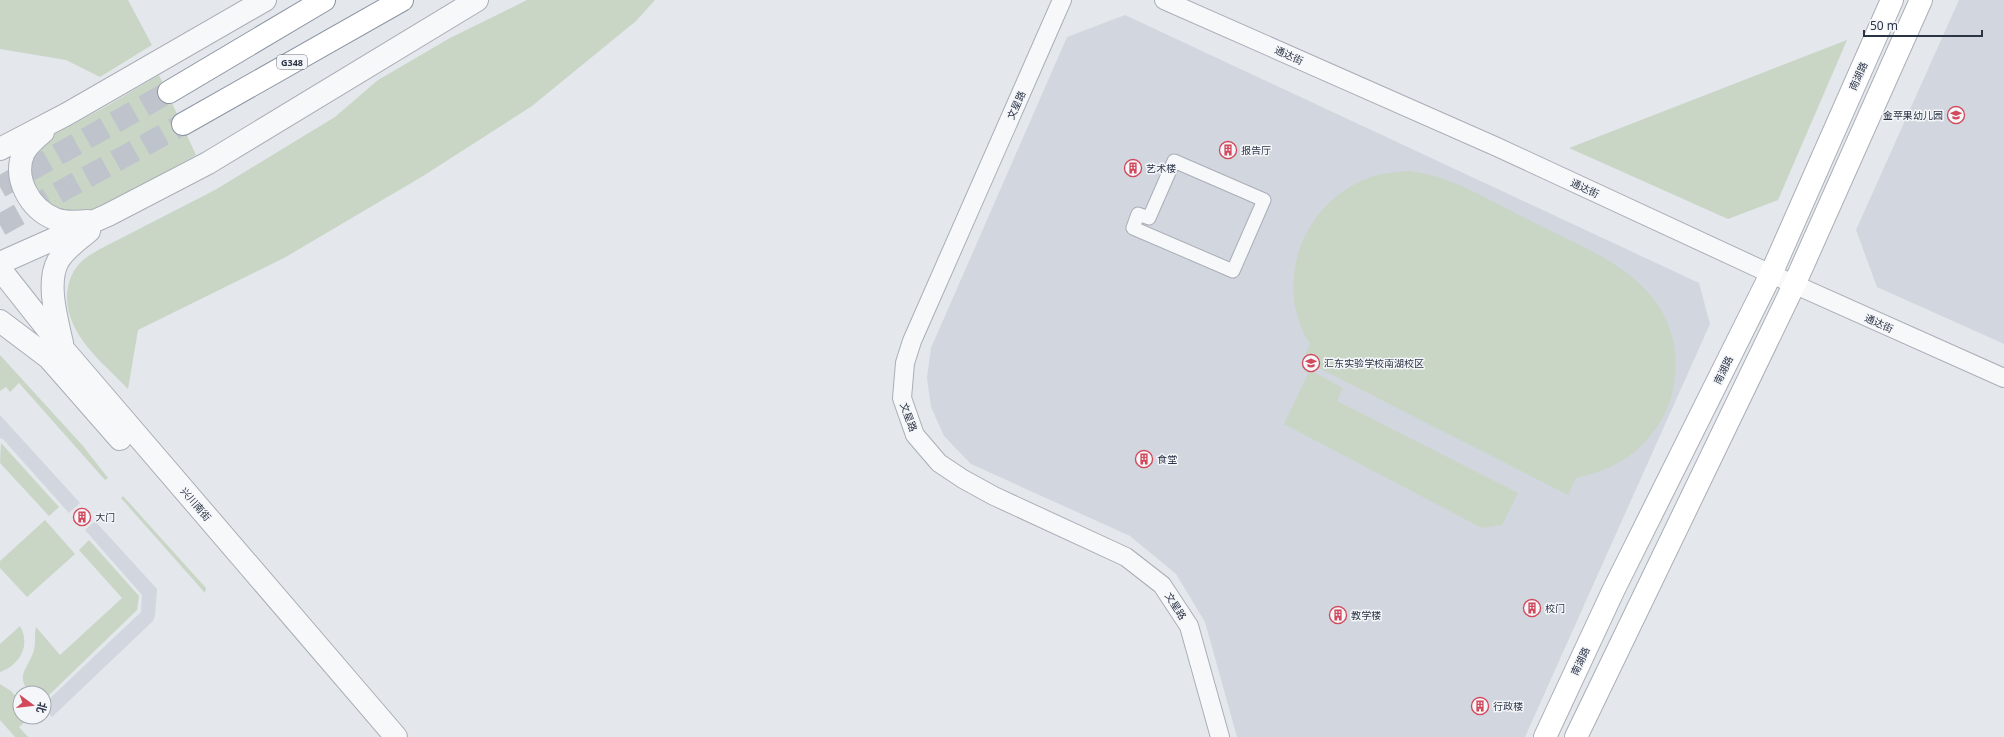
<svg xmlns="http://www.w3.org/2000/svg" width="2004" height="737" font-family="'Noto Sans','Noto Sans SC',sans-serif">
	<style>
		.built { fill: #d2d6de }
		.green { fill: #c9d6c5 }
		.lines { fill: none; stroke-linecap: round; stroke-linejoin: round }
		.trunk-tunnel { stroke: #bfc3cb; stroke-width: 22; stroke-dasharray: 22 11; stroke-linecap: butt }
		.pedestrian-casing { stroke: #a9aeb7; stroke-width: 15 }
		.minor-casing { stroke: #a9aeb7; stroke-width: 20 }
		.tertiary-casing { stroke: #a9aeb7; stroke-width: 24 }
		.secondary-casing { stroke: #a9aeb7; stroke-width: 24 }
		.trunk-casing { stroke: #8b94a3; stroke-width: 24 }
		.pedestrian { stroke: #f7f8fa; stroke-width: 13 }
		.minor { stroke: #f7f8fa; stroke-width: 18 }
		.tertiary { stroke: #f7f8fa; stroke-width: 22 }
		.secondary { stroke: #fff; stroke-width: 22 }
		.trunk { stroke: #fff; stroke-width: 22 }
		.labels { text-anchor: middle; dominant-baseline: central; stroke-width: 3; stroke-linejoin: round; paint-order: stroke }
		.shield { fill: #f4f6f9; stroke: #676e7b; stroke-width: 1 }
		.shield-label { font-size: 9px; font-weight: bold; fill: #2b3445 }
		.street-label { font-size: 10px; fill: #2b3445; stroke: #f4f6f9 }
		.poi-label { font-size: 10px; fill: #2b3445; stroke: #f4f6f9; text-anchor: start }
	</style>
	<rect width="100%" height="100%" fill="#e4e7ec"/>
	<!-- built -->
	<path class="built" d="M 1959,0 L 2004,0 L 2004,344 L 1877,287 L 1856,230 Z
		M 1125,15 L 1699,283 L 1710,324 L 1525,737 L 1237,737 L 1205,622 L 1176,574 L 1130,536 L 971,464 L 944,436 L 931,407 L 927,378 L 931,348 L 1067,37 Z
		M 0,415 L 80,503 L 69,513 L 2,438 L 0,439 Z
		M 95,521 L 157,589 L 155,616 L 153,621 L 52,717 L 44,708 L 44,704 L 141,612 L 142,595 L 85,530 Z"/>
	<!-- green -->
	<path class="green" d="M 0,0 L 128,0 L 152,45 L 100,77 L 66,60 L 0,49 Z
		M 527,0 L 655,0 L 636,21 L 532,106 L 423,176 L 284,258 L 138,330 L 128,389 C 102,362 65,334 67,294 C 68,281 73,269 82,261 C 87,256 94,253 100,249 L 215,190 L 335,117 L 378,80 L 450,38 Z
		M 1847,40 L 1778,200 L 1728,219 L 1569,148 Z
		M 159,75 L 196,155 L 135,190 L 87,213 L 55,211 L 31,184 L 31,163 L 36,149 L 46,139 L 107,106 Z
		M 1409,171 C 1453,176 1490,201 1529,220 C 1588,251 1665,274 1675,351 C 1677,373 1674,396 1664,415 C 1645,451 1615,470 1576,478 L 1568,495 L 1303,360 L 1310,344 C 1274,287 1299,211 1359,182 C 1375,174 1392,172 1409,171 Z
		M 0,355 L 83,446 L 108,478 L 105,480 L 19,383 L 10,392 L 6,387 L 0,391 Z
		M 1310,370 L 1343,388 L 1337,401 L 1518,493 L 1502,525 L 1482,528 L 1284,424 Z
		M 1,443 L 59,507 L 49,516 L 0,463 Z
		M 123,496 L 206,588 L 205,593 L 121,498 Z
		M 45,520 L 75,554 L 27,597 L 0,568 L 0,561 Z
		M 89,540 L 139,596 L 137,610 L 48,696 L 43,691 L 40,693 L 30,693 C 14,675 29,668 34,650 C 36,642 34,635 36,627 L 60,655 L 122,598 L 79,550 Z
		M 20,626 C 31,645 20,665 0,672 L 0,644 Z
		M 0,684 L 11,691 L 20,701 L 20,717 L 31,717 L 19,727 L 28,737 L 15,737 L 0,720 Z"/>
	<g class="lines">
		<!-- trunk-tunnel -->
		<path class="trunk-tunnel" d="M 0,187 L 169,92
			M 0,225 L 183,124"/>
		<!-- pedestrian casing -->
		<g class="pedestrian-casing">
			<path id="pedestrian" d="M 1174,161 L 1264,200 L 1233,271 L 1133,228 L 1138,214 L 1149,218 Z"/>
		</g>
		<!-- minor casing -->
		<g class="minor-casing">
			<path id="minor" d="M 1062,0 L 912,341 L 905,363 L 902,398 L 915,435 L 939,463 L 963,479 L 994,496 L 1126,557 L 1162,585 L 1189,626 L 1220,737
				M 1164,0 L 1497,147 L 1771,274 L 2004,378"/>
		</g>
		<!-- tertiary casing -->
		<g class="tertiary-casing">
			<path id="tertiary" d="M 43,132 C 37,137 28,145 24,152 C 12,178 30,209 55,219 C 65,223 78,222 88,221
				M 0,149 L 67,114 L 265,0
				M 0,263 L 108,215 L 208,163 L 477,0
				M 0,269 L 64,350 L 396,737
				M 0,321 L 49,358 L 120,439
				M 62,343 C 57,320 46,283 58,261 C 65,249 79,239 89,231"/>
		</g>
		<!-- secondary casing -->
		<g class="secondary-casing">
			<path id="secondary" d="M 1545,737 L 1614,589 L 1771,274 L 1892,0
				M 1576,737 L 1794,285 L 1921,0"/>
		</g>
		<!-- trunk casing -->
		<g class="trunk-casing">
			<path id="trunk" d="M 169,92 L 324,0
				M 183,124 L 402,0"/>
		</g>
		<!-- pedestrian -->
		<use href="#pedestrian" class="pedestrian"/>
		<!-- minor -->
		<use href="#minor" class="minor"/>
		<!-- tertiary -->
		<use href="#tertiary" class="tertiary"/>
		<!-- secondary -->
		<use href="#secondary" class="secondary"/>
		<!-- trunk -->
		<use href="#trunk" class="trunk"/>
	</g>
	<!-- icons -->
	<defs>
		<g id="school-ring" transform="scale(0.9)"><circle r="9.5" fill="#f4f6f9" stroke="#d1495b" stroke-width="1.5"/><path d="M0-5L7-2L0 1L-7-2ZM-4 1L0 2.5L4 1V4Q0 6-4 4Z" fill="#d1495b"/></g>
		<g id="building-ring" transform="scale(0.9)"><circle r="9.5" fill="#f4f6f9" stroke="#d1495b" stroke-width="1.5"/><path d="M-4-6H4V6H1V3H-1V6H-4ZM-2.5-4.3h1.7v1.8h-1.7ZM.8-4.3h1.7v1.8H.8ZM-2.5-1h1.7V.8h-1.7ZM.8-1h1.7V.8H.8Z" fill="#d1495b"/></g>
	</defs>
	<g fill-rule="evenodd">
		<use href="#school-ring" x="1956" y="115"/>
		<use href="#building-ring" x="1228" y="150"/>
		<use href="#building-ring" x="1133" y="168"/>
		<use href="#school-ring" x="1311" y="363"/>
		<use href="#building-ring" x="1144" y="459"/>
		<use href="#building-ring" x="82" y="517"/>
		<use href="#building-ring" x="1532" y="608"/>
		<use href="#building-ring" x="1338" y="615"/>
		<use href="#building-ring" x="1480" y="706"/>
	</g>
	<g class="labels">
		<!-- shield labels -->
		<rect class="shield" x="277" y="55" width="30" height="14" rx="3"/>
		<g class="shield-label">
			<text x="292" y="62">G348</text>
		</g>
		<!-- street labels -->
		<g class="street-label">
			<text transform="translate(1289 55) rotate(24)">通达街</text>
			<text transform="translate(1858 76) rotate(-66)">南湖路</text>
			<text transform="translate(1016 105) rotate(-66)">文星路</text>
			<text transform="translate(1585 188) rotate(25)">通达街</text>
			<text transform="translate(1879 323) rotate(24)">通达街</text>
			<text transform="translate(1723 370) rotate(-64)">南湖路</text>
			<text transform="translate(909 417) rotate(70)">文星路</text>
			<text transform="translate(196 504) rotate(49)">兴川南街</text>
			<text transform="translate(1176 606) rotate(57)">文星路</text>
			<text transform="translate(1580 661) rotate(-65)">南湖路</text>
		</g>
		<!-- poi labels -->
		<g class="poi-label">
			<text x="1943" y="115" text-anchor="end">金苹果幼儿园</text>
			<text x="1241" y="150">报告厅</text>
			<text x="1146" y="168">艺术楼</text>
			<text x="1324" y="363">汇东实验学校南湖校区</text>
			<text x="1157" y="459">食堂</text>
			<text x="95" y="517">大门</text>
			<text x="1545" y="608">校门</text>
			<text x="1351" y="615">教学楼</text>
			<text x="1493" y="706">行政楼</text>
		</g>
	</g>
	<!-- north arrow -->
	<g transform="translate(32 705) rotate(105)"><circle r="19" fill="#f4f6f9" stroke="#a4a8b1"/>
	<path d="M0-3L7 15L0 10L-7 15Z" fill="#d1495b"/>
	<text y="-6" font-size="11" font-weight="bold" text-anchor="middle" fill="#2b3445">北</text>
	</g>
	<!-- scale -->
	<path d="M1864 30v6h118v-6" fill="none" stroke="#2b3445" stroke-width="2"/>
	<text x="1870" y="30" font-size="12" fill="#2b3445" stroke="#f4f6f9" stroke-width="3" paint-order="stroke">50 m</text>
</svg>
